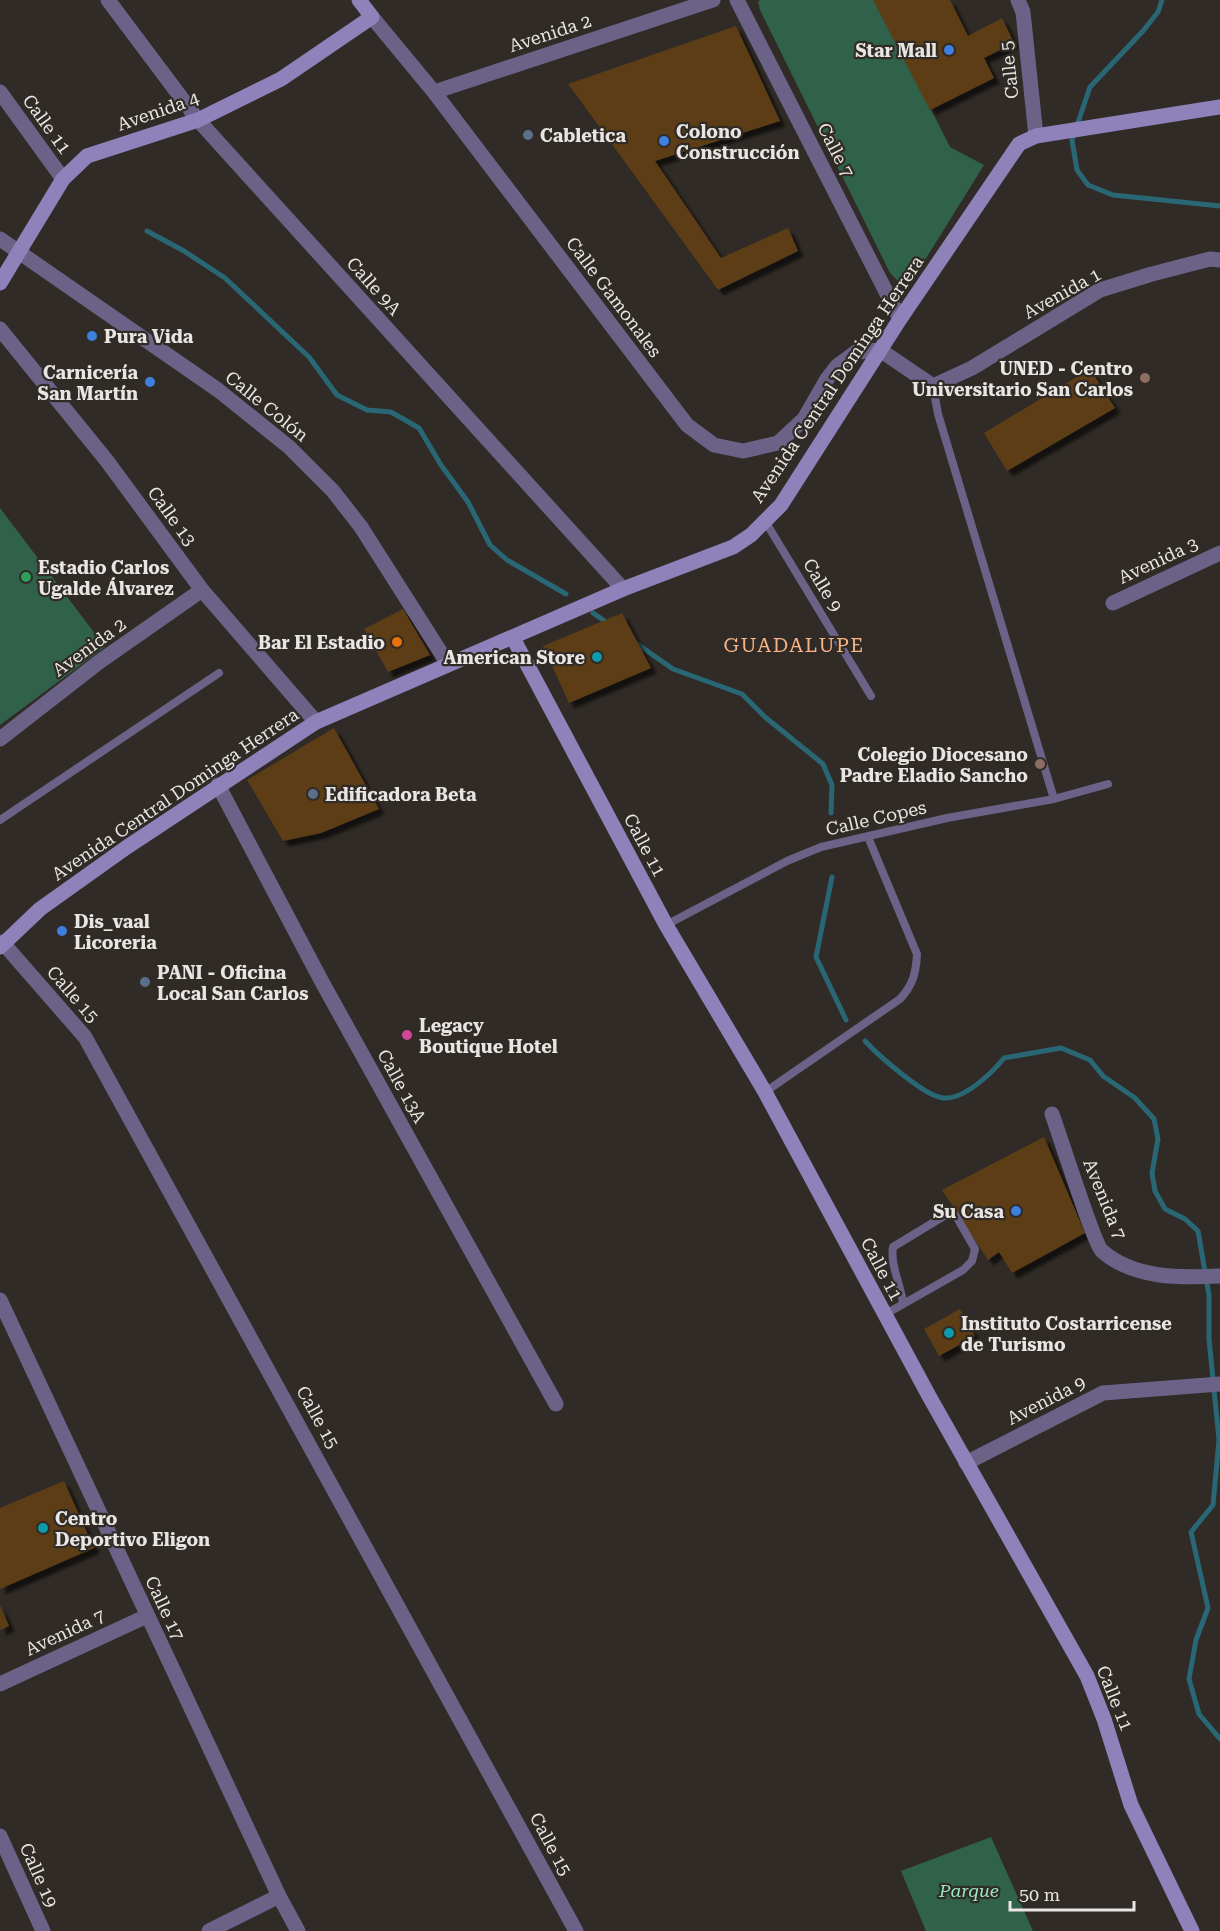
<svg xmlns="http://www.w3.org/2000/svg" width="1220" height="1931" font-family="'Roboto Serif',serif">
	<style>
		.green { fill: #30614b }
		.lines { fill: none; stroke-linecap: round; stroke-linejoin: round }
		.stream { stroke: #2a6775; stroke-width: 5 }
		.building { fill: #5c3e19; filter: url(#shadow) }
		.lane { stroke: #6b6387; stroke-width: 8 }
		.street { stroke: #6b6387; stroke-width: 15 }
		.secondary { stroke: #8f82bb; stroke-width: 15 }
		.shop-dot { fill: #3f7fe0; stroke: #302b26; stroke-width: 2 }
		.service-dot { fill: #5c6f8a; stroke: #302b26; stroke-width: 2 }
		.education-dot { fill: #8d6e63; stroke: #302b26; stroke-width: 2 }
		.leisure-dot { fill: #2e9e5b; stroke: #302b26; stroke-width: 2 }
		.food-dot { fill: #e8710a; stroke: #302b26; stroke-width: 2 }
		.culture-dot { fill: #0f9aa8; stroke: #302b26; stroke-width: 2 }
		.hotel-dot { fill: #d1479c; stroke: #302b26; stroke-width: 2 }
		.labels { text-anchor: middle; dominant-baseline: central; stroke-width: 4.5; stroke-linejoin: round; paint-order: stroke }
		.street-label { font-size: 18px; fill: #e9e5e2; stroke: #302b26 }
		.poi-label { font-size: 18px; font-weight: bold; fill: #e9e5e2; stroke: #302b26; text-anchor: start }
		.park-label { font-size: 18px; font-style: italic; fill: #98e8c2; stroke: #302b26 }
		.neighbourhood-label { font-size: 20px; letter-spacing: 1.5px; fill: #f7b385; stroke: #302b26 }
	</style>
	<defs>
		<filter id="shadow"><feDropShadow dx="5.5" dy="5.5" stdDeviation="1.5" flood-color="#0009"/></filter>
	</defs>
	<rect width="100%" height="100%" fill="#302b26"/>
	<!-- green -->
	<path class="green" d="M 760,0 L 876,0 L 950,147 L 984,165 L 915,276 L 899,282 L 890,273 L 760,10 L 758,2 Z
		M 0,508 L 105,647 L 0,725 Z
		M 991,1837 L 1033,1931 L 926,1931 L 901,1871 Z"/>
	<g class="lines">
		<!-- stream -->
		<path class="stream" d="M 1162,0 L 1158,12 L 1143,31 L 1090,87 L 1072,140 L 1077,170 L 1088,185 L 1113,195 L 1220,206
			M 147,231 L 184,251 L 225,278 L 309,357 L 337,395 L 367,410 L 391,412 L 419,428 L 441,465 L 468,502 L 490,545 L 507,560 L 566,594
			M 593,613 L 609,624
			M 633,641 L 673,669 L 742,694 L 765,717 L 823,764 L 832,785 L 831,813
			M 832,877 L 816,957 L 846,1020
			M 865,1041 C 878,1055 924,1096 943,1098 C 964,1100 992,1073 1004,1058 L 1061,1048 L 1090,1060 L 1103,1076 L 1135,1098 L 1154,1119 L 1158,1139 L 1152,1173 L 1155,1191 L 1165,1209 L 1185,1219 L 1198,1231 L 1209,1295 L 1209,1339 L 1219,1440 L 1213,1505 L 1191,1532 L 1208,1608 L 1196,1640 L 1189,1679 L 1199,1714 L 1220,1739"/>
	</g>
	<!-- building -->
	<path class="building" d="M 873,0 L 950,0 L 968,36 L 1002,18 L 1014,43 L 984,58 L 994,78 L 930,110 Z
		M 736,26 L 780,121 L 655,161 L 721,258 L 788,228 L 798,251 L 718,290 L 568,84 Z
		M 1090,369 L 1115,408 L 1007,471 L 984,433 Z
		M 403,609 L 430,655 L 388,672 L 364,629 Z
		M 622,613 L 651,668 L 569,703 L 543,646 Z
		M 334,728 L 379,809 L 321,833 L 283,841 L 247,780 Z
		M 1044,1137 L 1085,1233 L 1012,1273 L 999,1252 L 988,1260 L 942,1190 Z
		M 960,1309 L 975,1336 L 939,1356 L 924,1329 Z
		M 64,1481 L 94,1548 L 0,1589 L 0,1508 Z
		M 0,1605 L 9,1626 L 0,1630 Z"/>
	<g class="lines">
		<!-- lane -->
		<path class="lane" d="M 933,386 L 938,414 L 1054,799
			M 765,521 L 871,696
			M 0,820 L 219,673
			M 666,925 L 787,861 L 821,847 L 947,818 L 1054,799 L 1108,784
			M 765,1092 L 900,999 C 913,985 916,973 917,954 L 868,837
			M 884,1315 L 963,1270 L 972,1261 L 975,1249 L 956,1216 L 944,1216 L 893,1247 C 890,1265 901,1285 903,1303"/>
		<!-- street -->
		<path class="street" d="M 108,0 L 198,120 L 623,589
			M 737,0 L 900,319
			M 1018,0 L 1023,12 L 1036,136
			M 372,17 L 434,92 L 687,425 L 714,445 L 743,451 L 778,443 L 804,419 L 827,379 L 837,366 L 856,352 L 880,350 L 933,386 L 972,368 L 1100,290 L 1152,274 L 1210,259 L 1220,260
			M 0,92 L 63,179
			M 434,92 L 713,0
			M 0,239 L 218,390 L 289,447 L 333,491 L 361,527 L 448,664
			M 0,329 L 107,461 L 202,590 L 316,722
			M 1113,603 L 1220,553
			M 0,739 L 99,662 L 202,590
			M 218,785 L 322,982 L 556,1404
			M 2,942 L 85,1037 L 576,1931
			M 1052,1114 C 1059,1133 1094,1244 1102,1251 C 1134,1279 1180,1278 1220,1276
			M 0,1300 L 279,1896 L 298,1931
			M 966,1463 L 1103,1393 L 1220,1384
			M 0,1684 L 147,1616
			M 0,1836 L 43,1931
			M 209,1931 L 279,1896"/>
		<!-- secondary -->
		<path class="secondary" d="M 0,283 L 63,179 L 87,156 L 198,120 L 281,79 L 372,17 L 359,0
			M 513,638 L 666,925 L 765,1092 L 929,1396 L 1087,1676 L 1104,1719 L 1131,1805 L 1192,1931
			M 0,947 L 40,909 L 127,847 L 316,722 L 623,589 L 733,547 L 751,535 L 781,505 L 900,319 L 1019,144 L 1036,136 L 1220,107"/>
	</g>
	<!-- markers -->
	<g class="shop-dot">
		<circle cx="949" cy="50" r="6"/>
		<circle cx="664" cy="141" r="6"/>
		<circle cx="92" cy="336" r="6"/>
		<circle cx="150" cy="382" r="6"/>
		<circle cx="62" cy="931" r="6"/>
		<circle cx="1016" cy="1211" r="6"/>
	</g>
	<g class="service-dot">
		<circle cx="528" cy="135" r="6"/>
		<circle cx="313" cy="794" r="6"/>
		<circle cx="145" cy="982" r="6"/>
	</g>
	<g class="education-dot">
		<circle cx="1145" cy="378" r="6"/>
		<circle cx="1040" cy="764" r="6"/>
	</g>
	<circle class="leisure-dot" cx="26" cy="577" r="6"/>
	<circle class="food-dot" cx="397" cy="642" r="6"/>
	<g class="culture-dot">
		<circle cx="597" cy="657" r="6"/>
		<circle cx="949" cy="1333" r="6"/>
		<circle cx="43" cy="1528" r="6"/>
	</g>
	<circle class="hotel-dot" cx="407" cy="1035" r="6"/>
	<g class="labels">
		<!-- street labels -->
		<g class="street-label">
			<text transform="translate(550 33) rotate(-18)">Avenida 2</text>
			<text transform="translate(1009 70) rotate(-96)">Calle 5</text>
			<text transform="translate(158 111) rotate(-19)">Avenida 4</text>
			<text transform="translate(47 124) rotate(54)">Calle 11</text>
			<text transform="translate(836 150) rotate(63)">Calle 7</text>
			<text transform="translate(374 286) rotate(48)">Calle 9A</text>
			<text transform="translate(1062 293) rotate(-29)">Avenida 1</text>
			<text transform="translate(614 297) rotate(53)">Calle Gamonales</text>
			<text transform="translate(837 379) rotate(-56)">Avenida Central Dominga Herrera</text>
			<text transform="translate(267 406) rotate(39)">Calle Colón</text>
			<text transform="translate(172 516) rotate(54)">Calle 13</text>
			<text transform="translate(1158 560) rotate(-25)">Avenida 3</text>
			<text transform="translate(823 585) rotate(59)">Calle 9</text>
			<text transform="translate(89 647) rotate(-36)">Avenida 2</text>
			<text transform="translate(175 794) rotate(-34)">Avenida Central Dominga Herrera</text>
			<text transform="translate(876 818) rotate(-13)">Calle Copes</text>
			<text transform="translate(645 845) rotate(62)">Calle 11</text>
			<text transform="translate(73 994) rotate(49)">Calle 15</text>
			<text transform="translate(402 1086) rotate(61)">Calle 13A</text>
			<text transform="translate(1105 1199) rotate(68)">Avenida 7</text>
			<text transform="translate(882 1269) rotate(62)">Calle 11</text>
			<text transform="translate(1046 1400) rotate(-27)">Avenida 9</text>
			<text transform="translate(318 1417) rotate(61)">Calle 15</text>
			<text transform="translate(165 1608) rotate(65)">Calle 17</text>
			<text transform="translate(65 1632) rotate(-25)">Avenida 7</text>
			<text transform="translate(1115 1698) rotate(68)">Calle 11</text>
			<text transform="translate(551 1844) rotate(62)">Calle 15</text>
			<text transform="translate(39 1875) rotate(66)">Calle 19</text>
		</g>
		<!-- poi labels -->
		<g class="poi-label">
			<text x="937" y="50" text-anchor="end">Star Mall</text>
			<text x="676" y="131">Colono<tspan x="676" dy="21">Construcción</tspan></text>
			<text x="540" y="135">Cabletica</text>
			<text x="104" y="336">Pura Vida</text>
			<text x="1133" y="368" text-anchor="end">UNED - Centro<tspan x="1133" dy="21">Universitario San Carlos</tspan></text>
			<text x="138" y="372" text-anchor="end">Carnicería<tspan x="138" dy="21">San Martín</tspan></text>
			<text x="38" y="567">Estadio Carlos<tspan x="38" dy="21">Ugalde Álvarez</tspan></text>
			<text x="385" y="642" text-anchor="end">Bar El Estadio</text>
			<text x="585" y="657" text-anchor="end">American Store</text>
			<text x="1028" y="754" text-anchor="end">Colegio Diocesano<tspan x="1028" dy="21">Padre Eladio Sancho</tspan></text>
			<text x="325" y="794">Edificadora Beta</text>
			<text x="74" y="921">Dis_vaal<tspan x="74" dy="21">Licoreria</tspan></text>
			<text x="157" y="972">PANI - Oficina<tspan x="157" dy="21">Local San Carlos</tspan></text>
			<text x="419" y="1025">Legacy<tspan x="419" dy="21">Boutique Hotel</tspan></text>
			<text x="1004" y="1211" text-anchor="end">Su Casa</text>
			<text x="961" y="1323">Instituto Costarricense<tspan x="961" dy="21">de Turismo</tspan></text>
			<text x="55" y="1518">Centro<tspan x="55" dy="21">Deportivo Eligon</tspan></text>
		</g>
		<!-- park labels -->
		<g class="park-label">
			<text x="969" y="1890">Parque</text>
		</g>
		<!-- neighbourhood labels -->
		<g class="neighbourhood-label">
			<text x="794" y="645">GUADALUPE</text>
		</g>
	</g>
	<!-- scale -->
	<path d="M1010 1901v9h124v-9" fill="none" stroke="#e9e5e2" stroke-width="3"/>
	<text x="1019" y="1901" font-size="18" fill="#e9e5e2" stroke="#302b26" stroke-width="4.5" paint-order="stroke">50 m</text>
</svg>
